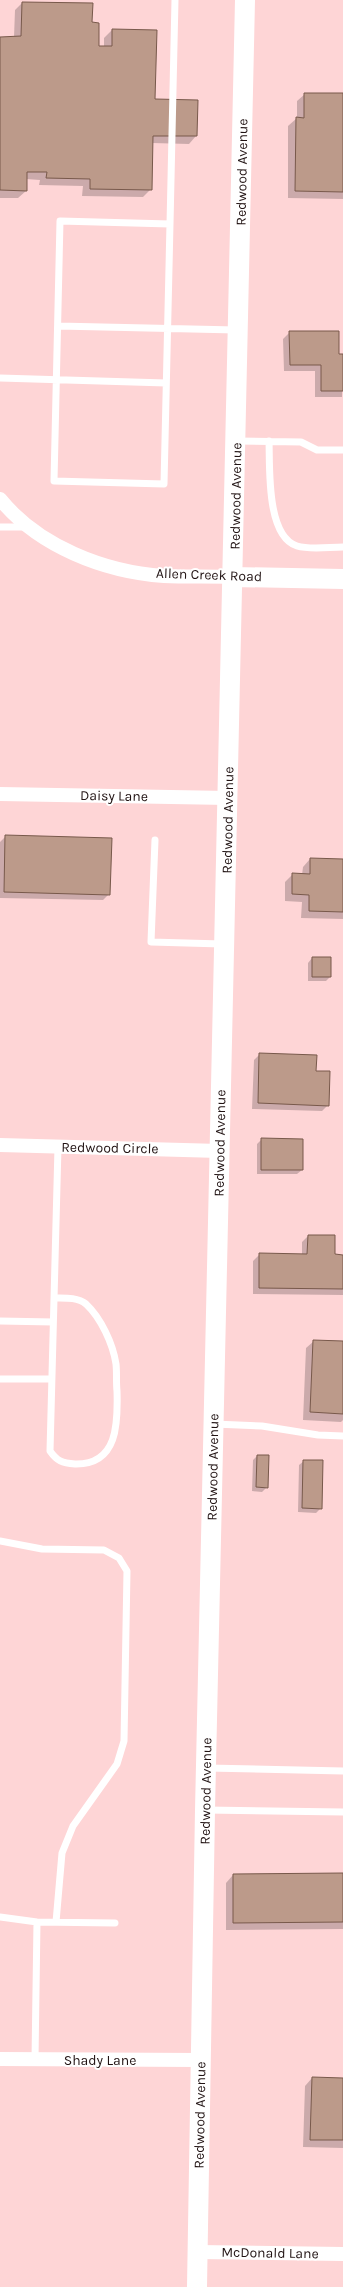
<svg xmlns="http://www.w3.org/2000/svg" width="343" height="2287" font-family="Karla,sans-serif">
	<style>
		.shadow { fill: #0003 }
		.building { fill: #bc9a8a; stroke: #78594b }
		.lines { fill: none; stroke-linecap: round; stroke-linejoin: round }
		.lane { stroke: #fff; stroke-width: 7 }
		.street { stroke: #fff; stroke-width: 14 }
		.secondary { stroke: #fff; stroke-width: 20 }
		.labels { text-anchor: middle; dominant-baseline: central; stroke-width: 4; stroke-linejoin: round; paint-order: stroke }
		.street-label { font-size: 14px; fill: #211313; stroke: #fff }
	</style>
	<rect width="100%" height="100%" fill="#fed5d6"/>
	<!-- shadow -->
	<path class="shadow" d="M 22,3 L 91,23 L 98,47 L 104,47 L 104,38 L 112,30 L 156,31 L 154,100 L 197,101 L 196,136 L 189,144 L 152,143 L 151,189 L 143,197 L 82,196 L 83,186 L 39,185 L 40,180 L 26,179 L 26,191 L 18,198 L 0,198 L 0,38 L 14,37 L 15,10 Z
		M 305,94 L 343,94 L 343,199 L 288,198 L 288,126 L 297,118 L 297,101 Z
		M 290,332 L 338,355 L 343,355 L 342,397 L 315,397 L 315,371 L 284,371 L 283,339 Z
		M 6,836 L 109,894 L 103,900 L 0,898 L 0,842 Z
		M 310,859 L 343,860 L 343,919 L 301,918 L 302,902 L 285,901 L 285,882 L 293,874 L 302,875 L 303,867 Z
		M 312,958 L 330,977 L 326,981 L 308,981 L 308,963 Z
		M 260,1054 L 315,1072 L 328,1105 L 322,1111 L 252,1109 L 254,1060 Z
		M 262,1139 L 302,1170 L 297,1174 L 257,1174 L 257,1144 Z
		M 308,1236 L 334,1255 L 343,1256 L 343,1295 L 253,1294 L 253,1261 L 260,1254 L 302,1255 L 302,1242 Z
		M 314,1341 L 343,1342 L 343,1420 L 341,1422 L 303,1420 L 306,1348 Z
		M 257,1456 L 267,1487 L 262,1492 L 252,1491 L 253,1460 Z
		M 304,1461 L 321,1508 L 316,1513 L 298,1512 L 299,1465 Z
		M 343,1874 L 343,1929 L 226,1930 L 226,1883 L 233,1875 Z
		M 312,2078 L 343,2079 L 343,2148 L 303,2147 L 305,2086 Z"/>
	<!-- building -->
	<path class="building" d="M 22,2 L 93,3 L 92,22 L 99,23 L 99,46 L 112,46 L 112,29 L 157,30 L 155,99 L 198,100 L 197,136 L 153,136 L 152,190 L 90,189 L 90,179 L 46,178 L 47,172 L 27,172 L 27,191 L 0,190 L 0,37 L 21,36 Z
		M 304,93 L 343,93 L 343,192 L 295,191 L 296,117 L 304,118 Z
		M 289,331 L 339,331 L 339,354 L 343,354 L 343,391 L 321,391 L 321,365 L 290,365 Z
		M 5,835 L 112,838 L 110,895 L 4,892 Z
		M 310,858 L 343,859 L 343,912 L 309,911 L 309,895 L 292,894 L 292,873 L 310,874 Z
		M 312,957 L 331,957 L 331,977 L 312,977 Z
		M 259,1053 L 317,1055 L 316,1071 L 330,1071 L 329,1106 L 258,1103 Z
		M 261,1138 L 303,1139 L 303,1170 L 261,1170 Z
		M 308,1235 L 335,1235 L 335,1254 L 343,1255 L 343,1289 L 259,1288 L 259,1253 L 307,1254 Z
		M 313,1340 L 343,1341 L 343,1414 L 310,1412 Z
		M 257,1455 L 269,1455 L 268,1488 L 256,1487 Z
		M 303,1460 L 323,1460 L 322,1509 L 302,1508 Z
		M 343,1873 L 343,1922 L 233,1923 L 233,1874 Z
		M 312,2077 L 343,2078 L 343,2140 L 310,2140 Z"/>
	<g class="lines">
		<!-- lane -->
		<path class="lane" d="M 60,221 L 170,224 L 164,484 L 54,481 Z
			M 170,224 L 175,0
			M 58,326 L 236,330
			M 0,378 L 166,383
			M 237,441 L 301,442 L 317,450 L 343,450
			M 269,441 C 270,467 266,536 297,546 C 310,550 329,547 343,547
			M 0,527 L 26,527
			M 155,840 L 151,942 L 222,944
			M 54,1298 C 64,1298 78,1297 86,1304 C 101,1318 113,1344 116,1364 C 117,1373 116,1382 117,1391 C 118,1423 118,1465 75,1464 C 62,1463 57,1461 50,1451 L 58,1147
			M 0,1321 L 53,1322
			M 0,1379 L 51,1379
			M 214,1424 L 262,1426 L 318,1435 L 343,1436
			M 0,1541 L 42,1549 L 104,1550 L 119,1558 L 127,1571 L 124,1741 L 117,1764 L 73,1826 L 62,1853 L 56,1922
			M 207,1768 L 343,1771
			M 206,1810 L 343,1812
			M 0,1917 L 37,1922 L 115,1923
			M 35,2059 L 37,1922"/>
		<!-- street -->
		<path class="street" d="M 0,499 C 38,546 104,572 164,576 C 187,577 211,576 234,577
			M 0,794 L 228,798
			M 0,1145 L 220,1151
			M 0,2059 L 200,2060
			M 197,2252 L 343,2254"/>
		<!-- secondary -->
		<path class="secondary" d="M 234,577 L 343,579
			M 197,2287 L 205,1810 L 245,0"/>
	</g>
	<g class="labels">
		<!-- street labels -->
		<g class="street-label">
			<text transform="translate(242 172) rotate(-89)">Redwood Avenue</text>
			<text transform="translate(236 496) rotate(-89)">Redwood Avenue</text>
			<text transform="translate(209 575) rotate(2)">Allen Creek Road</text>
			<text transform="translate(114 796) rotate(1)">Daisy Lane</text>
			<text transform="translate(228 820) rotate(-89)">Redwood Avenue</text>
			<text transform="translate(220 1143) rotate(-89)">Redwood Avenue</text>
			<text transform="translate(110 1148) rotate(1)">Redwood Circle</text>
			<text transform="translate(213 1467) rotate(-89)">Redwood Avenue</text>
			<text transform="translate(206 1791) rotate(-89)">Redwood Avenue</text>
			<text x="100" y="2060">Shady Lane</text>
			<text transform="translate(200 2115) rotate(-89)">Redwood Avenue</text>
			<text transform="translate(270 2253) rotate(1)">McDonald Lane</text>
		</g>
	</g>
</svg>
